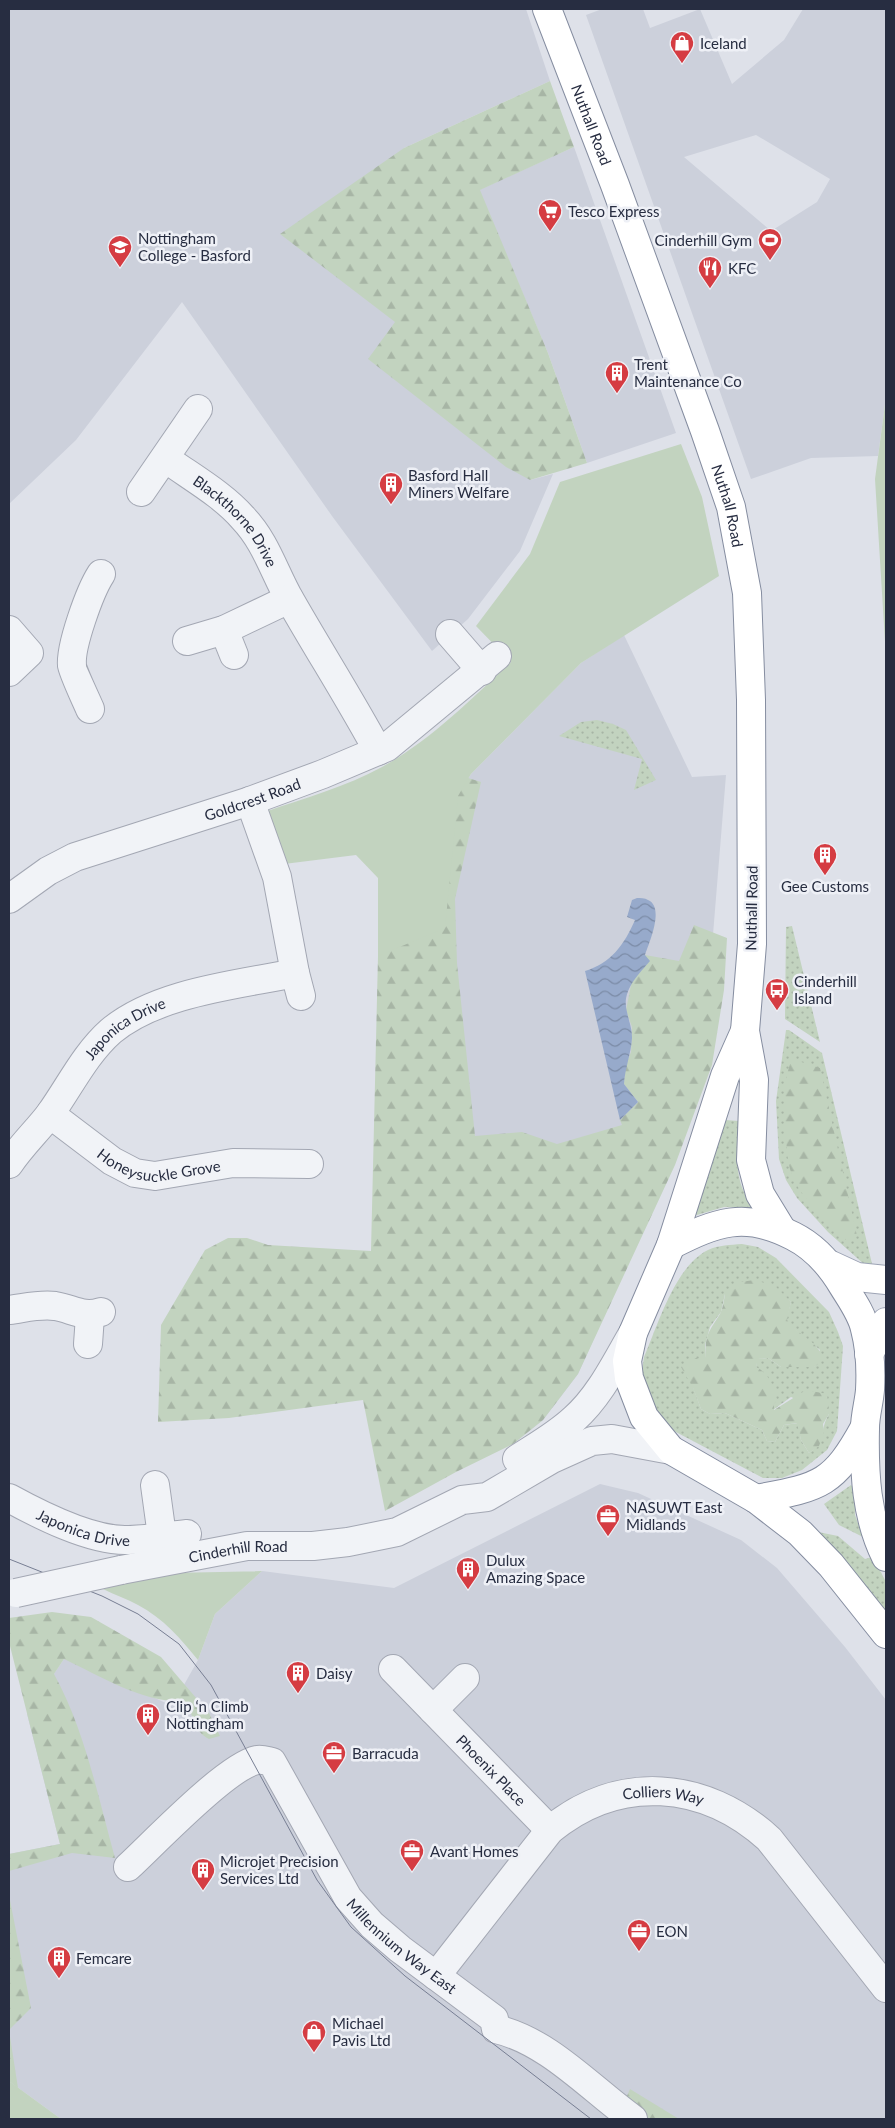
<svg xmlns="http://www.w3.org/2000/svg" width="895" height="2128" font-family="Lato,sans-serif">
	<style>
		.built { fill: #ccd0db; fill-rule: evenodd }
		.grass { fill: url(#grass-dots); fill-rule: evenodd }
		.forest { fill: url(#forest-firs) }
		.park { fill: #c2d3bf }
		.water { fill: url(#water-waves) }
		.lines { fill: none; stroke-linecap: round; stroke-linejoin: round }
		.minor-casing { stroke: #a3a7b3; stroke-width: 30 }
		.major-casing { stroke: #9da4b5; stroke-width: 30 }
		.highway-casing { stroke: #858da0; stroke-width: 30 }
		.minor { stroke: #f1f3f7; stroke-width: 28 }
		.major { stroke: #fff; stroke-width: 28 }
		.highway { stroke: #fff; stroke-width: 28 }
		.tram { stroke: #777e93; stroke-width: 1 }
		.minor-bridge-casing { stroke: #a3a7b3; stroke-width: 30; stroke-linecap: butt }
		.minor-bridge { stroke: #f1f3f7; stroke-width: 28 }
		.labels { text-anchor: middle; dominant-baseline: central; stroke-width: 5; stroke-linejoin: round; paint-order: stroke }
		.poi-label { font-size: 15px; fill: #272d41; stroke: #eef0f6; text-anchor: start }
		.street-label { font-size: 15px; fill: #272d41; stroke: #eef0f6 }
	</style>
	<defs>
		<pattern id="grass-dots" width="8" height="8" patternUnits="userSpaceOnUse" patternTransform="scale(1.25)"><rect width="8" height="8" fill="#c2d3bf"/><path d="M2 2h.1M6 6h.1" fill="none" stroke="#a7b5a5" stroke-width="1.8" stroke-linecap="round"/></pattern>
		<pattern id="forest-firs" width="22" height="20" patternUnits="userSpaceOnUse" patternTransform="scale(1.25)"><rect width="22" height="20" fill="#c2d3bf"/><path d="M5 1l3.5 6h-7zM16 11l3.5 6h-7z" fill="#a7b5a5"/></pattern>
		<pattern id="water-waves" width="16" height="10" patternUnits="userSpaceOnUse" patternTransform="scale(1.25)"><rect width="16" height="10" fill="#97aacb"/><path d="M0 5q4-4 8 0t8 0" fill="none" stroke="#7b8ba6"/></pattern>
	</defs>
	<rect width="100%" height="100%" fill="#dee1e9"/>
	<!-- built -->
	<path class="built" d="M 9,9 L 526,9 L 550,81 L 404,148 L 396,323 L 369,359 L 530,480 L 553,474 L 520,551 L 468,619 L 432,651 L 332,516 L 182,302 L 76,440 L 9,504 Z
		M 602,9 L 643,9 L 650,28 L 700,9 L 732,84 L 784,40 L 803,9 L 886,9 L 886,397 L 878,456 L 811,458 L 751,479 L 586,15 ZM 756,135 L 830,179 L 817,202 L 771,231 L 684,157 Z
		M 574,147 L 676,433 L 587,463 L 548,353 L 479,190 Z
		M 624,635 L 692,777 L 726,775 L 711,959 L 691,1056 L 617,1287 L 578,1374 L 543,1420 L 513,1444 L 445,928 L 458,796 L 471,774 L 581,663 Z
		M 600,1484 L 638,1493 L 741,1540 L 777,1568 L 845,1647 L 886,1700 L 886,2119 L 61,2119 L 9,2081 L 9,1854 L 60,1844 L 27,1714 L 66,1656 L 172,1706 L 198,1660 L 215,1614 L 262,1571 L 394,1588 Z"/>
	<!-- grass -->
	<path class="grass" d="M 597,720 L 613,724 L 626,730 L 656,780 L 634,790 L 642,759 L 559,736 L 581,722 Z
		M 792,926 L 820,1042 L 785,1019 L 786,927 Z
		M 786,1030 L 789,1030 L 822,1053 L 873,1268 L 866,1266 L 828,1232 L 797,1198 L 786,1180 L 779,1159 L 776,1101 Z
		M 725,1120 L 739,1121 C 737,1151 732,1184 755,1208 L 724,1207 L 690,1217 Z
		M 742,1244 L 758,1247 L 776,1258 L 829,1312 L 838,1332 L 843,1346 L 837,1431 L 827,1450 L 802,1470 L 782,1478 L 763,1478 L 674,1431 L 661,1418 L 650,1403 L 644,1386 L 642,1372 L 644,1357 C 658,1325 675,1266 708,1250 C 719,1245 730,1245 742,1244 ZM 725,1294 L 786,1298 L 791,1302 L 786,1320 C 794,1331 809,1340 820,1350 L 814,1367 L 781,1367 L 768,1358 L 757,1359 L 756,1367 L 773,1404 L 773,1410 L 791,1397 L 829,1414 C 819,1430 827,1441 809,1453 L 801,1440 L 798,1423 L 784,1425 L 775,1442 L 767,1441 L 762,1430 L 725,1413 L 710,1414 L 701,1409 L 693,1387 L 706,1358 L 705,1345 L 710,1327 L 721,1312 Z
		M 851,1485 L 855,1490 L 855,1515 L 863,1537 L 839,1525 L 824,1504 Z
		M 818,1532 L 838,1536 L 865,1559 L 873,1557 L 886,1582 L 886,1614 L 858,1576 Z"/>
	<!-- forest -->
	<path class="forest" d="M 550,81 L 574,147 L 480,190 L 548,353 L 587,463 L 530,480 L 506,467 L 368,359 L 395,322 L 280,234 L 404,148 Z
		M 452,773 L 481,782 L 455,899 L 457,963 L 475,1136 L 522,1132 L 557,1144 L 622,1125 L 620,1120 L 638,1102 L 624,1084 L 625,1067 L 631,1052 L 632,1027 L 626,1010 L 632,980 L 645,955 L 679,961 L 694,925 L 727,938 L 724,990 L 712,1065 L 675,1165 L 578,1374 L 543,1420 L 513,1444 L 456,1472 L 385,1511 L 363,1400 L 229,1418 L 158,1422 L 161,1325 L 205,1250 L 228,1238 L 247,1238 L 268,1245 L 371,1251 L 378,956 L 378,878 Z
		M 792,1059 L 820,1068 L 857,1236 L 846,1240 C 827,1220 797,1196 790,1169 C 786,1153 786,1135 785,1119 C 784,1098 784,1078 792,1059 Z
		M 754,1280 L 775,1286 L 791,1302 L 787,1320 C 798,1336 817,1340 824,1359 L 814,1367 L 781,1367 L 768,1358 L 758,1359 L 756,1367 C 769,1373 773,1386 777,1400 L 774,1404 L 774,1410 L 806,1390 L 827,1394 L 829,1414 L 823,1424 L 824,1432 L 819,1446 L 809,1453 L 801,1440 L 797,1423 L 784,1425 L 775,1442 L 767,1441 L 762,1430 L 725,1413 L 710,1414 L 701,1409 L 693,1388 L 681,1367 L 696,1358 L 706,1358 C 704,1335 709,1332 720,1314 C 723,1308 724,1300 725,1294 L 741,1282 Z
		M 52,1612 L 91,1617 L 161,1657 L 209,1713 L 220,1736 L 209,1739 C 193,1732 195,1713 183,1702 C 140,1701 102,1677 64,1659 L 54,1674 C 85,1730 98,1797 115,1858 L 72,1853 L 9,1871 L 9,1854 L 60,1844 L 9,1642 L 9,1618 Z
		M 9,1895 L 31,2008 L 9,2030 L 18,2088 L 9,2081 Z
		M 630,2089 L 679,2119 L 648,2119 L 624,2103 Z"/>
	<!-- park -->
	<path class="park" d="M 886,397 L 886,658 L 875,479 Z
		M 681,444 L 702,497 L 719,576 L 581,663 L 471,774 L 458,796 L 445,928 L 378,956 L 378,878 L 356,855 L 284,864 L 265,812 C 304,798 346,787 382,767 C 431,740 471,699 511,662 L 476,626 L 530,554 L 560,482 Z
		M 262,1571 L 215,1614 L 198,1660 C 181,1639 163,1618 138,1605 C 127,1599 115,1595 103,1589 L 171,1573 Z
		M 9,2081 L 61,2119 L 9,2119 Z"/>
	<!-- water -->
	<path class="water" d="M 637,898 C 640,898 645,898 648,900 C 665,907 649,943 645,955 L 650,961 C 638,975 621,991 627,1012 C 629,1022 632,1028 632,1038 C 631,1054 625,1068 624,1084 L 638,1102 L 620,1120 L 585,971 C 611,963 624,945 635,920 L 627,917 L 632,900 Z"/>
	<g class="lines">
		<!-- minor casing -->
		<g class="minor-casing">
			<g id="minor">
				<path id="s1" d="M 165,458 C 191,477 222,494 243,518 C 266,542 274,572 290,600 C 319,651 350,699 378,751"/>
				<path d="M 141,492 L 198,409"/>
				<path d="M 9,630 L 29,653 L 9,672"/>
				<path d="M 224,630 L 234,655"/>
				<path d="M 450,634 L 482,671"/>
				<path d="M 187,641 L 224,630 L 289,599"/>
				<path d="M 90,709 C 87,702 72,670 72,666 C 70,646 90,591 101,574"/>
				<path d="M 250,801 L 277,877 L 295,973 L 301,996"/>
				<path id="s2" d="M 9,899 L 48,871 L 75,857 L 250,801 L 323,774 L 387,747 L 497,656"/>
				<path id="s3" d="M 50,1114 L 112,1161 L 135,1173 L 155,1176 L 233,1163 L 309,1164"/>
				<path id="s4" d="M 9,1164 C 21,1146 37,1131 50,1114 C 70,1086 85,1054 111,1031 C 158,992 237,985 295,973"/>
				<path d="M 9,1310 C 25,1308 39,1304 55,1306 C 73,1309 83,1318 101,1312"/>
				<path d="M 88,1344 L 90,1316"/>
				<path d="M 517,1459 C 537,1446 557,1435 574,1419 C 600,1396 616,1362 633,1333"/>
				<path d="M 155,1485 L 162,1536"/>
				<path id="s5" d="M 9,1498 C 40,1515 89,1540 125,1540 C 145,1540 167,1536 187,1534"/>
				<path id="s6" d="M 121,1570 L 247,1546 L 313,1546 L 348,1542 L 397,1532 L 462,1500 L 487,1497 L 552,1459 L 592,1441 L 612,1439 L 671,1450"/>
				<path id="s7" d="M 393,1669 L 550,1830"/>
				<path d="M 433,1710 L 465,1678"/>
				<path id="s8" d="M 128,1867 C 154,1843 227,1766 257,1760 C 262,1759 267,1761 272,1762 L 348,1898 L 372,1925 L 400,1949 L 494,2019 L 496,2029 C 548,2041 590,2088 633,2119"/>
				<path id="s9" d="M 436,1976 L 550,1830 C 619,1773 705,1781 769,1839 L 886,1988"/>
			</g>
		</g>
		<!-- major casing -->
		<g class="major-casing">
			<path id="major" d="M 831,1265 L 857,1277 L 886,1280
				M 869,1354 L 886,1322"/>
		</g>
		<!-- highway casing -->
		<g class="highway-casing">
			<g id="highway">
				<path id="s10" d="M 547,9 L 615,185 L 705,431 L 731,507 L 747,593 L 751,700 L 752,944 L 745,1031 L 754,1080 L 751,1160 L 760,1194 L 782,1230"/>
				<path d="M 745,1031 L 725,1076 L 671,1245 L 633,1333 L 627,1361 L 629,1378 L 644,1417 L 671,1450 L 756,1499 L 800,1533 L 831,1565 L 886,1634"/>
				<path d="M 671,1245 C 716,1222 745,1211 793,1236 C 815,1247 830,1264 843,1286 C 851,1299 862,1314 865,1329 C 870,1348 871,1371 870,1390 C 869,1403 865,1415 865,1428 C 864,1473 866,1517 886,1557"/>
				<path d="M 756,1499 C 819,1487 833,1486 865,1427"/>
			</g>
		</g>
		<!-- minor -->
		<use href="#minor" class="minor"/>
		<!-- major -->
		<use href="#major" class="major"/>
		<!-- highway -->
		<use href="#highway" class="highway"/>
		<!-- tram -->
		<path class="tram" d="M 9,1559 L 102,1596 L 138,1614 L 179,1644 L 211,1685 L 317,1880 L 351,1927 L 405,1976 L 591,2119"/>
		<!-- minor-bridge casing -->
		<g class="minor-bridge-casing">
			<path id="minor-bridge" d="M 16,1593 L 121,1570"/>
		</g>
		<!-- minor-bridge -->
		<use href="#minor-bridge" class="minor-bridge"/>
	</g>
	<!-- icons -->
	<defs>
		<g id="shop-pin" transform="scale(1.25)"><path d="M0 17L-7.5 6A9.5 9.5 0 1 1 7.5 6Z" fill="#d53c42" stroke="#eef0f6"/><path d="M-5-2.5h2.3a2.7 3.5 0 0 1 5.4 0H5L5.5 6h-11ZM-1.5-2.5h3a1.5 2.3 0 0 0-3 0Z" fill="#fff"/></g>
		<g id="supermarket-pin" transform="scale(1.25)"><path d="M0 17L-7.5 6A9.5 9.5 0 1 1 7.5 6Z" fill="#d53c42" stroke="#eef0f6"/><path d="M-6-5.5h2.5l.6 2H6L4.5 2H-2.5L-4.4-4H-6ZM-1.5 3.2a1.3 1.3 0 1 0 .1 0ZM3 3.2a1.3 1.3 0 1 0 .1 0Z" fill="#fff"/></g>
		<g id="stadium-pin" transform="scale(1.25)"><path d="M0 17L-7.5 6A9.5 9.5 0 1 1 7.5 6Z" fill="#d53c42" stroke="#eef0f6"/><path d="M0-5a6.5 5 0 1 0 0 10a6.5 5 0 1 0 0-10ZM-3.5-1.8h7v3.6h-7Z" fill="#fff"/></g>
		<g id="university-pin" transform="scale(1.25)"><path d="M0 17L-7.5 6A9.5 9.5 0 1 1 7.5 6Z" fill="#d53c42" stroke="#eef0f6"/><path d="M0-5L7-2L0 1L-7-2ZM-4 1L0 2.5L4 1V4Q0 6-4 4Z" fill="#fff"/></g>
		<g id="restaurant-pin" transform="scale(1.25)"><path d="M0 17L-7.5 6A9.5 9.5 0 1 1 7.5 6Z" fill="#d53c42" stroke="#eef0f6"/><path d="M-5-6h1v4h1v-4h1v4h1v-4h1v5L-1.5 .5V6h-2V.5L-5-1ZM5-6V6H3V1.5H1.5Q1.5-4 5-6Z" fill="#fff"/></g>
		<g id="building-pin" transform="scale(1.25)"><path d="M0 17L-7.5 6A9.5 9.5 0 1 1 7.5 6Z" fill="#d53c42" stroke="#eef0f6"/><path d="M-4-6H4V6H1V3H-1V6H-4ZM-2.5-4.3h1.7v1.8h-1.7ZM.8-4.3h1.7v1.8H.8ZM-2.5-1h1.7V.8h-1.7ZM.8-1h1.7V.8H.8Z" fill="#fff"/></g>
		<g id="bus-pin" transform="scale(1.25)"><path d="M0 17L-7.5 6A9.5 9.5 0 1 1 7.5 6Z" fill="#d53c42" stroke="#eef0f6"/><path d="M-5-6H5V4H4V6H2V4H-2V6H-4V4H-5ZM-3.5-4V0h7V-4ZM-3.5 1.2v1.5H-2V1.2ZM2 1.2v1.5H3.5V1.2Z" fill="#fff"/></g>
		<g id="office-pin" transform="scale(1.25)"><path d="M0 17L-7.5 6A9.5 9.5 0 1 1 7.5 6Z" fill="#d53c42" stroke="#eef0f6"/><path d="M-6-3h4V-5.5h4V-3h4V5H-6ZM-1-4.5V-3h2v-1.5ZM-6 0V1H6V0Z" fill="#fff"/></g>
	</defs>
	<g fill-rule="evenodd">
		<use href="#shop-pin" x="682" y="43"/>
		<use href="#supermarket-pin" x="550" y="211"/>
		<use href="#stadium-pin" x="770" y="240"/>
		<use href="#university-pin" x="120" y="247"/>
		<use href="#restaurant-pin" x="710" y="268"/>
		<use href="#building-pin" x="617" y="373"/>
		<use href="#building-pin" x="391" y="484"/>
		<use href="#building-pin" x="825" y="855"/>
		<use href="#bus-pin" x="777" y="990"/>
		<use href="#office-pin" x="608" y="1516"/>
		<use href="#building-pin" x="468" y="1569"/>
		<use href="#building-pin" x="298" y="1673"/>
		<use href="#building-pin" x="148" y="1715"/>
		<use href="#office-pin" x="334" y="1753"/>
		<use href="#office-pin" x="412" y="1851"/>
		<use href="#building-pin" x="203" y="1870"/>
		<use href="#office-pin" x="639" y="1931"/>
		<use href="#building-pin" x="59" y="1958"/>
		<use href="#shop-pin" x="314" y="2032"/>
	</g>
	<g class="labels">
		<!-- poi labels -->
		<g class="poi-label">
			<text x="700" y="43">Iceland</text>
			<text x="568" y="211">Tesco Express</text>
			<text x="138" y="238">Nottingham<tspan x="138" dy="17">College - Basford</tspan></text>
			<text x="752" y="240" text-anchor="end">Cinderhill Gym</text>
			<text x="728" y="268">KFC</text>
			<text x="634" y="364">Trent<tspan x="634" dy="17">Maintenance Co</tspan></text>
			<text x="408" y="475">Basford Hall<tspan x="408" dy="17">Miners Welfare</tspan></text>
			<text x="825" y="886" text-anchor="middle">Gee Customs</text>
			<text x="794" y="981">Cinderhill<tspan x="794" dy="17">Island</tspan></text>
			<text x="626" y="1507">NASUWT East<tspan x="626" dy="17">Midlands</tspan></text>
			<text x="486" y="1560">Dulux<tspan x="486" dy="17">Amazing Space</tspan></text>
			<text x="316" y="1673">Daisy</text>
			<text x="166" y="1706">Clip ‘n Climb<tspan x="166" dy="17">Nottingham</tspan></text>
			<text x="352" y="1753">Barracuda</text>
			<text x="430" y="1851">Avant Homes</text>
			<text x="220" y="1861">Microjet Precision<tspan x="220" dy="17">Services Ltd</tspan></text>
			<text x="656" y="1931">EON</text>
			<text x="76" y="1958">Femcare</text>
			<text x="332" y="2023">Michael<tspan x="332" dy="17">Pavis Ltd</tspan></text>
		</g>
		<!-- street labels -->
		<g class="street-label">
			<text stroke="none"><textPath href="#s10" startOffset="124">Nuthall Road</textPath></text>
			<text stroke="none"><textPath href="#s10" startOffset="529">Nuthall Road</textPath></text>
			<text stroke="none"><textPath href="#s1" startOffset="96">Blackthorne Drive</textPath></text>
			<text stroke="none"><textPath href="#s2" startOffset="265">Goldcrest Road</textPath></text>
			<text transform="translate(751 908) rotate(-89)">Nuthall Road</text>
			<text stroke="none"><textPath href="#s4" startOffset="181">Japonica Drive</textPath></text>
			<text stroke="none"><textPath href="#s3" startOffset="126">Honeysuckle Grove</textPath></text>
			<text stroke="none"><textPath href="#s5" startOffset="81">Japonica Drive</textPath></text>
			<text stroke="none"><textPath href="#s6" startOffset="119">Cinderhill Road</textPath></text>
			<text stroke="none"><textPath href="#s7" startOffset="141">Phoenix Place</textPath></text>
			<text stroke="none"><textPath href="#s9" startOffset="308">Colliers Way</textPath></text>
			<text stroke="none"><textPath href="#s8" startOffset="412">Millennium Way East</textPath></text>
		</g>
	</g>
	<!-- border -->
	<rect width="895" height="2128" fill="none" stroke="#272d41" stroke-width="20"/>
</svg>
